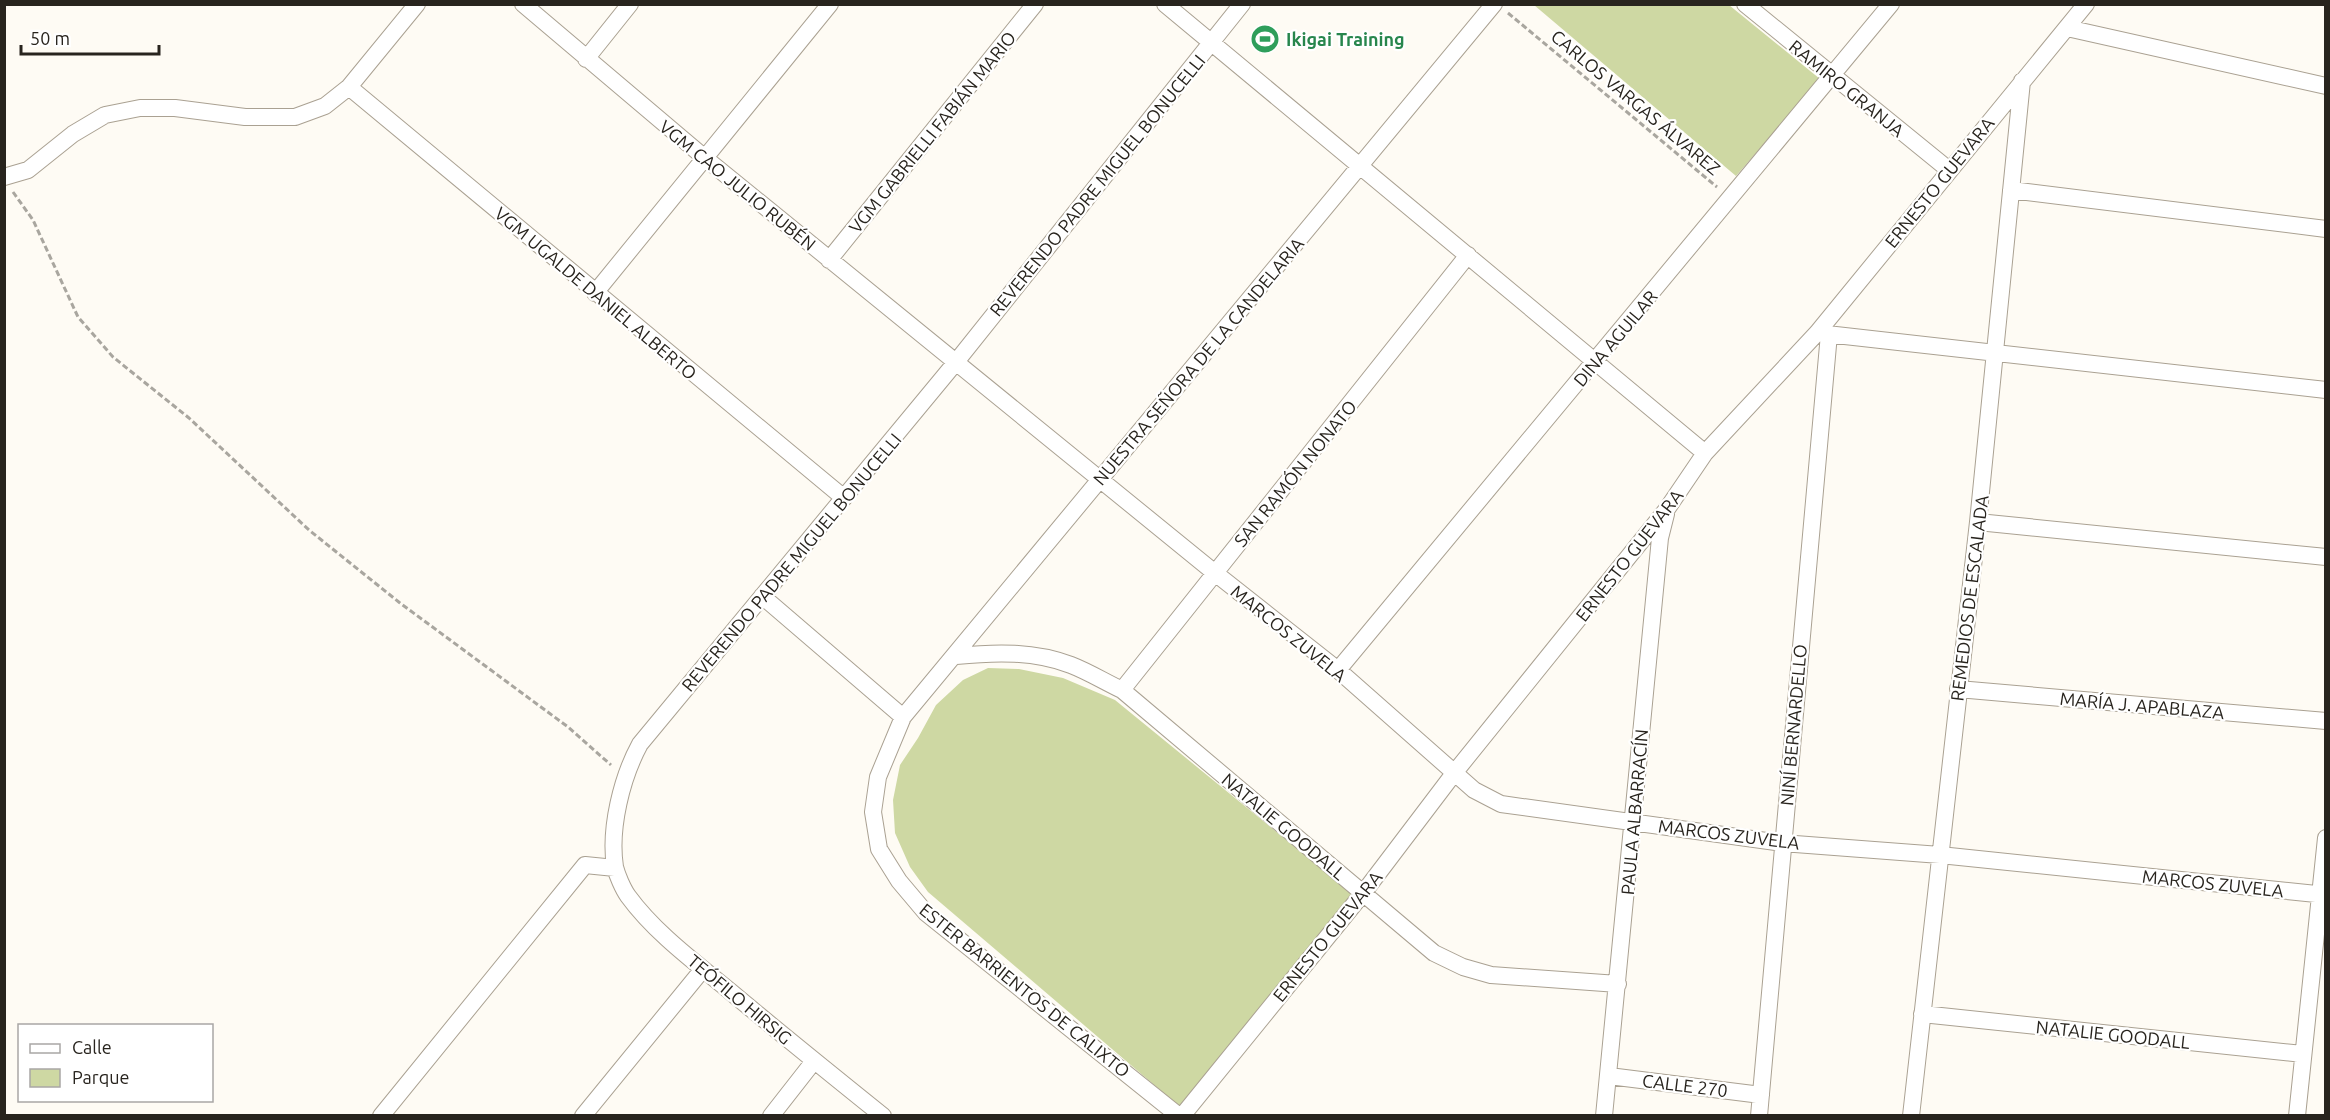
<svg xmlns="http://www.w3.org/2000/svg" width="2330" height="1120" font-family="Ubuntu,sans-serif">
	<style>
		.green { fill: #ced8a3 }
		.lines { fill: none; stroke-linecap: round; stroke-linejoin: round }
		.minor-casing { stroke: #aaa192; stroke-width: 18 }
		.path { stroke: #a9a69f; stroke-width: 3; stroke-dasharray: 6 3; stroke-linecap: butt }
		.minor { stroke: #fff; stroke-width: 16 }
		.labels { text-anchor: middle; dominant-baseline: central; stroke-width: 4.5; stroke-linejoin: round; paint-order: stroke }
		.leisure-label { font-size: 18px; font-weight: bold; fill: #27864d; stroke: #fff; text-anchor: start }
		.street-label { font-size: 18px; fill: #28241e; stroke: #fff }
	</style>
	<rect width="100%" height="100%" fill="#fefbf4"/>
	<!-- green -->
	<path class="green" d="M 1534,5 L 1729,5 L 1820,79 L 1736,176 Z
		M 988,668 L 1019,669 L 1063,678 L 1115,700 L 1355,896 L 1180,1107 L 928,892 L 910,867 L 895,833 L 893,800 L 900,765 L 918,738 L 936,705 L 963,680 Z"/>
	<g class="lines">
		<!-- minor casing -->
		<g class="minor-casing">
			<path id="minor" d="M 523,4 L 705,158 L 1215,573 L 1338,670 L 1474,790 L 1501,804 L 1782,843 L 1940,855 L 2326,895
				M 1165,4 L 1705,453
				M 1745,4 L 1949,170
				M 2067,28 L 2326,86
				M 586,59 L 630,4
				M 349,87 L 844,498
				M 4,177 L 28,170 L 73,134 L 105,115 L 140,108 L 175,108 L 245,117 L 295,117 L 325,106 L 349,87 L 417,4
				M 2011,190 L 2326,229
				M 829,260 L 1035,4
				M 595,293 L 830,4
				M 1818,333 L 2326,390
				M 1978,522 L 2326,557
				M 762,596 L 903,717
				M 956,656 C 996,652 1034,651 1071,665 C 1089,672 1105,682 1122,690 L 1434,953 L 1463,967 L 1491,975 L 1618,984
				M 1338,670 L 1891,4
				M 1958,689 L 2326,721
				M 1122,690 L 1468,255
				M 1922,1014 L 2303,1054
				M 1609,1076 L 1761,1095
				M 381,1116 L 585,865 L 615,868
				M 583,1116 L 703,969
				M 771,1116 L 814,1061
				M 883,1116 C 832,1075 781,1034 731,992 C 696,963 655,933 628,896 C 623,889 617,875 615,867 C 609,828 622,777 640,744 L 956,362 L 1242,4
				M 1179,1116 L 926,913 L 899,881 L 879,849 L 873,812 L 878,777 L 903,717 L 1494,4
				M 1182,1116 L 1364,892 L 1455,772 L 1667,509 L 1705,453 L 1817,333 L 2086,4
				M 1604,1116 L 1660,538 L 1666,514
				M 1759,1116 L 1829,334
				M 1911,1116 L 1978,522 L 2022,81
				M 2297,1116 L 2326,838"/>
		</g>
		<!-- path -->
		<path class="path" d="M 1508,13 L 1717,187
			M 13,192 L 33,220 L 78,317 L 113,357 L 189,418 L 309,530 L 400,603 L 568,727 L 611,765"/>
		<!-- minor -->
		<use href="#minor" class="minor"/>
	</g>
	<!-- icons -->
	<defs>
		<g id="stadium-disc" transform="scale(1.5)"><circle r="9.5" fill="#2e9e5b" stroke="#fff"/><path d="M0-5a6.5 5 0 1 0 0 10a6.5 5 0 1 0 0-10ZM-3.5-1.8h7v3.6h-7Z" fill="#fff"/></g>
	</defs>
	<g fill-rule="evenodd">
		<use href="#stadium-disc" x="1265" y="39"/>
	</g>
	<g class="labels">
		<!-- leisure labels -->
		<g class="leisure-label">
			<text x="1286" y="39">Ikigai Training</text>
		</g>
		<!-- street labels -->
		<g class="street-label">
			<text transform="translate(1847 88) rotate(39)">RAMIRO GRANJA</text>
			<text transform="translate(1636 102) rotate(40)">CARLOS VARGAS ÁLVAREZ</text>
			<text transform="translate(932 132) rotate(-51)">VGM GABRIELLI FABIÁN MARIO</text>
			<text transform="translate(1939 182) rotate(-51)">ERNESTO GUEVARA</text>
			<text transform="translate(738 185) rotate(39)">VGM CAO JULIO RUBÉN</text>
			<text transform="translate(1097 185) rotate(-51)">REVERENDO PADRE MIGUEL BONUCELLI</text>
			<text transform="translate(596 293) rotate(40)">VGM UGALDE DANIEL ALBERTO</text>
			<text transform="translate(1615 338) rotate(-50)">DINA AGUILAR</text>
			<text transform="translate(1198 361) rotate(-50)">NUESTRA SEÑORA DE LA CANDELARIA</text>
			<text transform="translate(1295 473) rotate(-51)">SAN RAMÓN NONATO</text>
			<text transform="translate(1629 555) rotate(-52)">ERNESTO GUEVARA</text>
			<text transform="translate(791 562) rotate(-50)">REVERENDO PADRE MIGUEL BONUCELLI</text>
			<text transform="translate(1969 598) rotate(-83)">REMEDIOS DE ESCALADA</text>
			<text transform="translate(1289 633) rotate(39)">MARCOS ZUVELA</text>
			<text transform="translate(2142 705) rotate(5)">MARÍA J. APABLAZA</text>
			<text transform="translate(1793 725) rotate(-85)">NINÍ BERNARDELLO</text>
			<text transform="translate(1634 812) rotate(-85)">PAULA ALBARRACÍN</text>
			<text transform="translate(1284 826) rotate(40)">NATALIE GOODALL</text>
			<text transform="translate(1729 834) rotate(7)">MARCOS ZUVELA</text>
			<text transform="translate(2213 883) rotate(6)">MARCOS ZUVELA</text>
			<text transform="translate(1327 936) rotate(-51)">ERNESTO GUEVARA</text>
			<text transform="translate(1025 990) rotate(39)">ESTER BARRIENTOS DE CALIXTO</text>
			<text transform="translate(740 999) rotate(40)">TEÓFILO HIRSIG</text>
			<text transform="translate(2113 1034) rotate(6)">NATALIE GOODALL</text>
			<text transform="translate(1685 1085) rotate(7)">CALLE 270</text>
		</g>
	</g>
	<!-- border -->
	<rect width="2330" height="1120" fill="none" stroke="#28241e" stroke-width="12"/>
	<!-- legend -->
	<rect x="18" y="1024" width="195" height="78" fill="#ffffff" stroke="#a9a7a5" stroke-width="1.5"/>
	<rect x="30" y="1044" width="30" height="9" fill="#ffffff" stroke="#a9a7a5" stroke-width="1.5"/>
	<text x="72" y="1054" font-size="18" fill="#28241e">Calle</text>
	<rect x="30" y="1069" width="30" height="18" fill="#ced8a3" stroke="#a9a7a5" stroke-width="1.5"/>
	<text x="72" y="1084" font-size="18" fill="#28241e">Parque</text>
	<!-- scale -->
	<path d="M21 45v9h138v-9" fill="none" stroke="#28241e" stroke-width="3"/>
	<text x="30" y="45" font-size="18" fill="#28241e" stroke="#ffffff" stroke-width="4.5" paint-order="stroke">50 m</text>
</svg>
